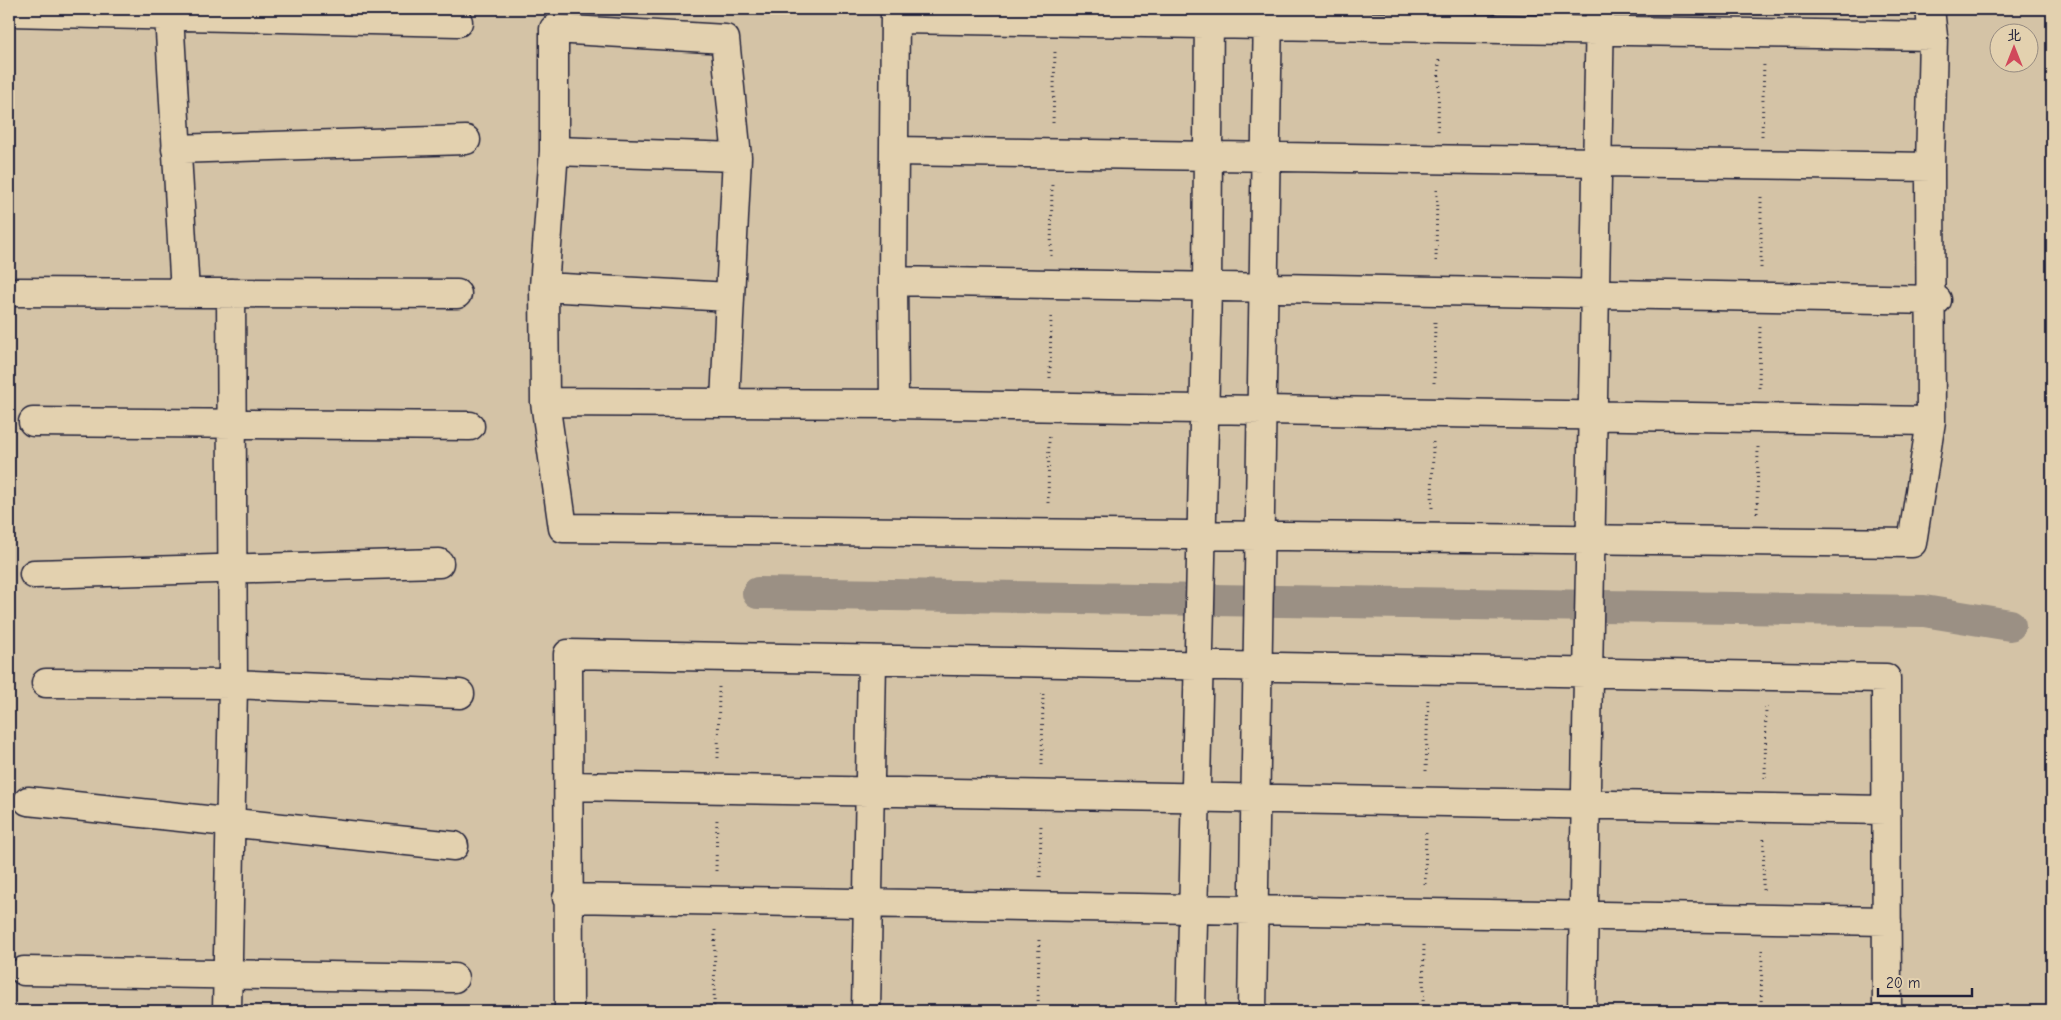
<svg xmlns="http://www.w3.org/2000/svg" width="2061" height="1020" font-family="'Comic Neue','LXGW WenKai TC',sans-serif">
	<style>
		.built { fill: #d4c3a6; fill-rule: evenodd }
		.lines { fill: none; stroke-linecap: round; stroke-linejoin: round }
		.canal { stroke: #9b9084; stroke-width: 32 }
		.minor-casing { stroke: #22223b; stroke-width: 31 }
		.path { stroke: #22223b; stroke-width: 3; stroke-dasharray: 1 4; stroke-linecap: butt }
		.minor { stroke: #e3d1af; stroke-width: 28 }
	</style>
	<rect width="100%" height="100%" fill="#e3d1af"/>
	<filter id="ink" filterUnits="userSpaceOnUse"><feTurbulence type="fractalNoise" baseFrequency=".02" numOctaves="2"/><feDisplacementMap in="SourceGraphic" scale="10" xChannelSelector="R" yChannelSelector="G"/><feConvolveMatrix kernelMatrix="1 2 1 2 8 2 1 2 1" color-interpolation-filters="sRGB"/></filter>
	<g filter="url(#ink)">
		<!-- built -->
		<path class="built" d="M 9,9 L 2052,9 L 2052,1011 L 9,1011 ZM 1998,32 L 2028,32 L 2028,62 L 1998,62 Z"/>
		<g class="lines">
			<!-- canal -->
			<path class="canal" d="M 758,593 L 1924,611 L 2010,625"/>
			<!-- minor casing -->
			<g class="minor-casing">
				<path id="minor" d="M 9,12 L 458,22
					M 169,15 L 185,293
					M 896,19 L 1933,36
					M 176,149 L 466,140
					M 895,151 L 1930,167
					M 737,157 L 725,39 L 554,29 L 554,151 L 737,157 L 730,297 L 544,287 L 545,402 L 894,404 L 1931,421
					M 893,281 L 1937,300
					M 544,287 L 554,151
					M 9,292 L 457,294
					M 545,402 L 563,528 L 1912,543 L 1931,421 L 1930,167 L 1933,36 L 1930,9
					M 725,402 L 730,297
					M 894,404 L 893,281 L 895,9
					M 33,422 L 470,426
					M 34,574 L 439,563
					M 46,683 L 233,684 L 460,694
					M 569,786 L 1886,810
					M 28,801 L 454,846
					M 567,898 L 1887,921
					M 24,971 L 454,978
					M 227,1011 L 233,684 L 231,293
					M 569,1011 L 568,654 L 1886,678 L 1887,1011
					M 866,1011 L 872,660
					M 1191,1011 L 1207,288 L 1209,9
					M 1252,1011 L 1268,9
					M 1582,1011 L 1600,9"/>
			</g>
			<!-- path -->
			<path class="path" d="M 1053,123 L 1055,52
				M 1438,131 L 1439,57
				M 1762,136 L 1764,62
				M 1051,256 L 1052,182
				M 1436,261 L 1437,189
				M 1761,268 L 1761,194
				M 1050,378 L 1051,314
				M 1434,383 L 1435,319
				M 1759,388 L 1760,327
				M 1048,503 L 1049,437
				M 1432,508 L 1433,442
				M 1757,513 L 1758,447
				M 718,758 L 719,687
				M 1042,765 L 1043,691
				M 1426,771 L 1428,700
				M 1765,778 L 1766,706
				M 716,871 L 717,817
				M 1040,877 L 1041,823
				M 1425,884 L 1426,830
				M 1763,890 L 1764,836
				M 714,1011 L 715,930
				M 1038,1011 L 1039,936
				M 1423,1011 L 1424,943
				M 1761,1011 L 1762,949"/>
			<!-- minor -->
			<use href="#minor" class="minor"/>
		</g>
	</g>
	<!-- margin -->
	<rect width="2061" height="1020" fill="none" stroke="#e3d1af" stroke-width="30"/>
	<rect x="15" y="15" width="2031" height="990" fill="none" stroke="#22223b" stroke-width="2" filter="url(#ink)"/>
	<!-- north arrow -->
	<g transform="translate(2014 48)"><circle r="24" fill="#e3d1af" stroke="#968b81"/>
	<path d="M0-4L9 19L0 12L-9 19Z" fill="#d1495b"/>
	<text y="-8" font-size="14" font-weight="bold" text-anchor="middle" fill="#22223b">北</text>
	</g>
	<!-- scale -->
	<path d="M1878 988v8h94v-8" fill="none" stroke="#22223b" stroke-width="2.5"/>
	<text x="1886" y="988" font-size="15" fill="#22223b" stroke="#e3d1af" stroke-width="4" paint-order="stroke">20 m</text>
</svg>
